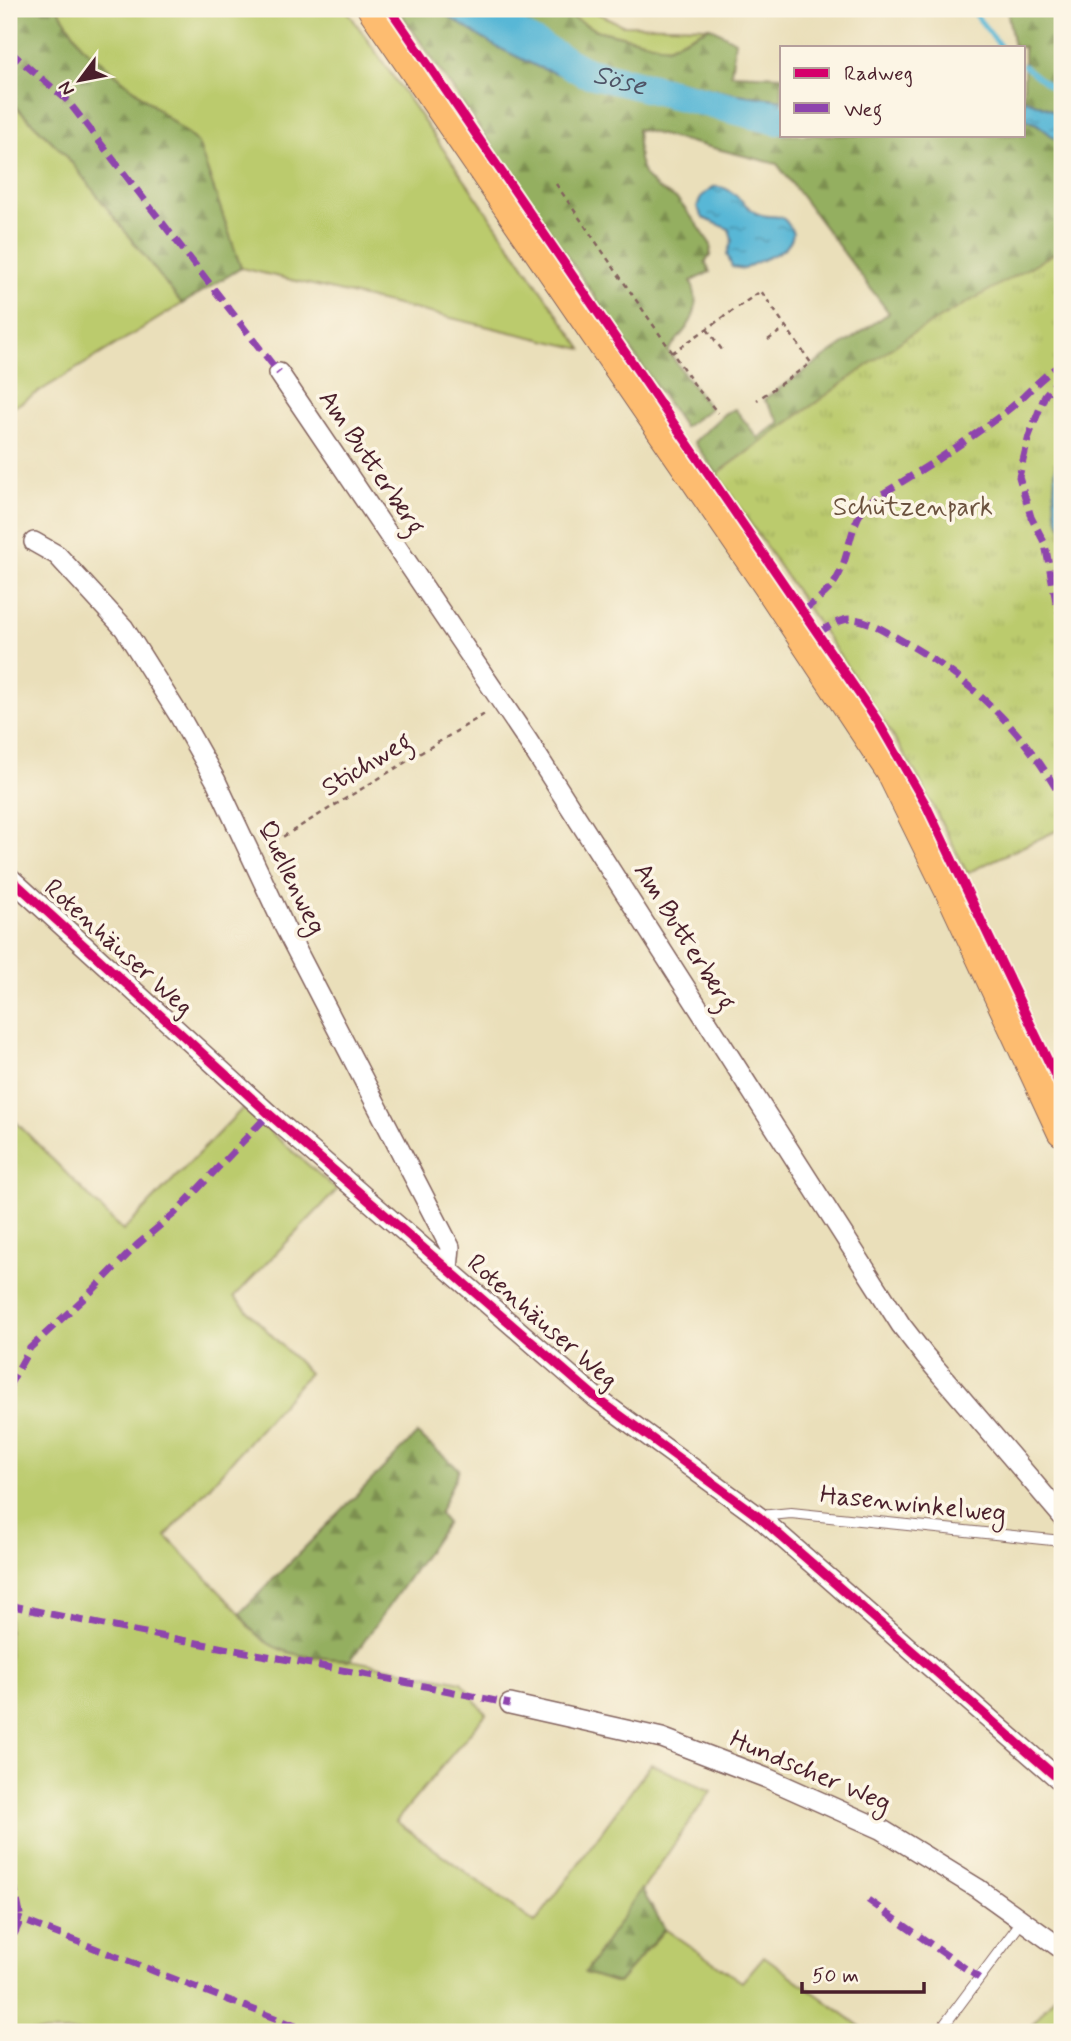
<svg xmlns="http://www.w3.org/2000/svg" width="1071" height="2041" font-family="Mynerve,sans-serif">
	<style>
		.grass { fill: #bbcb6d; stroke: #82754c; stroke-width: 2 }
		.forest { fill: url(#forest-firs); stroke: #6f6746; stroke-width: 2 }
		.park { fill: url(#park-tufts); stroke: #82754c; stroke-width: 2 }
		.water { fill: url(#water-ripples); stroke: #516b80; stroke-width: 2 }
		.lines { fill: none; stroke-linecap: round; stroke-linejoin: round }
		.stream { stroke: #58b7d6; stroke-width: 5 }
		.river { stroke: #58b7d6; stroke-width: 30 }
		.service-casing { stroke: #82625d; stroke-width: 12 }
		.minor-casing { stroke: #82625d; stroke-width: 22 }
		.primary-casing { stroke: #82625d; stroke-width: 32 }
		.path { stroke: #82625d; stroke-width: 2.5; stroke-dasharray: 5 5; stroke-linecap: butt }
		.service { stroke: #fff; stroke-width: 10 }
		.minor { stroke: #fff; stroke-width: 19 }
		.primary { stroke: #fdbc6f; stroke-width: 30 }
		.quiet { stroke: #8e44ad; stroke-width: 7; stroke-dasharray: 14 7; stroke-linecap: butt }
		.cycleway-casing { stroke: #fcf5e5; stroke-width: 13 }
		.cycleway { stroke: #d6006c; stroke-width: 9 }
		.labels { text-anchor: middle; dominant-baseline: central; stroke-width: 7; stroke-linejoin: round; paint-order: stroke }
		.street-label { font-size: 26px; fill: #4a1f2b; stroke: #fcf5e5 }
		.park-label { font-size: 26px; fill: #6c533f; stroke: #fcf5e5 }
		.water-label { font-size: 28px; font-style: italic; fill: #4f5467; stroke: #fcf5e5 }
	</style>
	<defs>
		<pattern id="forest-firs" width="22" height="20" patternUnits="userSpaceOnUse" patternTransform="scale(1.75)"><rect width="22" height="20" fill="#94af60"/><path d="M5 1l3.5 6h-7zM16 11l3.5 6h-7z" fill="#7b8e4f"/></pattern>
		<pattern id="park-tufts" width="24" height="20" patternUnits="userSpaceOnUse" patternTransform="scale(1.75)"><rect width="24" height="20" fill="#bbcb6d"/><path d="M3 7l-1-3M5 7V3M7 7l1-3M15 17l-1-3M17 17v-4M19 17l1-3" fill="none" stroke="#a2ae5f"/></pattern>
		<pattern id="water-ripples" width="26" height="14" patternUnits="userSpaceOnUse" patternTransform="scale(1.75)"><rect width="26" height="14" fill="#58b7d6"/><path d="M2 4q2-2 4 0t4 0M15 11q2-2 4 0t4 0" fill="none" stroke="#4b94ae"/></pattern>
	</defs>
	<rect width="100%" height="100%" fill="#fcf5e5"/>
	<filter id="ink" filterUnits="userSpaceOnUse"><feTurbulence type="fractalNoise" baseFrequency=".0143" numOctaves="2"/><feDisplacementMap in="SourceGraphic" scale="14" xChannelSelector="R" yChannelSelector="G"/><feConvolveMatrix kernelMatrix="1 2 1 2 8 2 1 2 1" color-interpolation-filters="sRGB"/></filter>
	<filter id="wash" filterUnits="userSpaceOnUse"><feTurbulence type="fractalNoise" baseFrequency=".00686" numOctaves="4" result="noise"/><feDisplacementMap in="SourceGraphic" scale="28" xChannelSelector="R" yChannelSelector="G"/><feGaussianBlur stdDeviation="1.57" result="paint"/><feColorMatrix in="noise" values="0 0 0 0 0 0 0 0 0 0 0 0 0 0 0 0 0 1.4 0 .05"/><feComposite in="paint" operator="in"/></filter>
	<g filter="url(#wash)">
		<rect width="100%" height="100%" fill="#eadfba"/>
		<!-- grass -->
		<path class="grass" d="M 58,9 L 346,9 L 582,349 L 241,268 L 198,143 L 82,46 Z
			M 557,9 L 589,9 L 622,25 L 710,27 L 668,47 L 596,30 Z
			M 9,100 L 64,153 L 182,304 L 9,410 Z
			M 243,1108 L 337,1190 L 234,1297 L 309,1373 L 166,1536 L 240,1613 L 249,1628 L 301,1656 L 351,1660 L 461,1682 L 486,1714 L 396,1821 L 535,1923 L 651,1764 L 711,1791 L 585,1973 L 618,1983 L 665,1929 L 742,1982 L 764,1956 L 868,2032 L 9,2032 L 9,1115 L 123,1231 Z
			M 1062,1987 L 1062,2032 L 1026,2032 Z"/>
		<!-- forest -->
		<path class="forest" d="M 9,9 L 58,9 L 82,46 L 198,143 L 241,268 L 182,304 L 64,153 L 9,100 Z
			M 398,9 L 437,9 L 493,45 L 538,67 L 571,78 L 612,78 L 782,117 L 782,135 L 1024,135 L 1024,119 L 1037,124 L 1062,144 L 1062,249 L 907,338 L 717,474 L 694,442 L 725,413 L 735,409 L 758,438 L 780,422 L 764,399 L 889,313 L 777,164 L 637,129 L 639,160 L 645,176 L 657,188 L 678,200 L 697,224 L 711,245 L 710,256 L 705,262 L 710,272 L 691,281 C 704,314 688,326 668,351 L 710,409 L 684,427 Z
			M 460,9 L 557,9 L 596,30 L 668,47 L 710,27 L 735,41 L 731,74 L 782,76 L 782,100 L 729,93 L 611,65 L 559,56 L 498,35 Z
			M 1007,9 L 1062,9 L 1062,118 L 1049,109 L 1024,99 L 1024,47 L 1014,47 Z
			M 417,1434 L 459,1469 L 439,1514 L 447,1523 L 351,1660 C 305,1656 265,1658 240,1613 Z
			M 641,1889 L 665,1929 L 618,1983 L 585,1973 Z"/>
		<!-- park -->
		<path class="park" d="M 1062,249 L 1062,437 C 1056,459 1048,507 1062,527 L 1062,828 L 967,873 L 918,777 L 881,717 L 717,474 L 907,337 Z"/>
		<!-- water -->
		<path class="water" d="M 437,9 L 460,9 L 498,35 L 559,56 L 611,65 L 729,93 L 782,100 L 782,117 L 612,78 L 571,78 L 538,67 L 493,45 Z
			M 1024,99 L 1049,109 L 1062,118 L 1062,144 L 1037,124 L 1024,119 Z
			M 713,187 C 733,185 741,204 756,213 C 773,222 781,206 793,233 C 791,254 760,258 744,269 L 732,267 L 727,254 L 732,240 L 729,229 L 703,218 L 697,207 L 701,197 Z
			M 1062,437 L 1062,527 C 1048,507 1056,459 1062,437 Z"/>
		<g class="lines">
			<!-- stream -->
			<path class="stream" d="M 971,9 L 1001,47
				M 1024,66 L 1062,96"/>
			<!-- river -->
			<path class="river" id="s1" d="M 471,9 L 585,72 L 777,120 L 782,119"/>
		</g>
	</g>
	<g filter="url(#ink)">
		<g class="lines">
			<!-- service casing -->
			<g class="service-casing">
				<path id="service" d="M 760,1516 L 791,1513 L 1062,1541
					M 939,2032 L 1022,1921"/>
			</g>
			<!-- minor casing -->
			<g class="minor-casing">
				<path id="minor" d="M 279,373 L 528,741 L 901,1325 L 925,1356 L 1062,1516
					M 34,542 L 57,555 L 124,628 L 180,717 L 216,781 L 284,926 L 450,1247 L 448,1269
					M 9,877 L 269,1114 L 595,1397 L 759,1517 L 1062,1782
					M 510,1704 L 662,1738 L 769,1779 L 881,1829 L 977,1888 L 1062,1949"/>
			</g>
			<!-- primary casing -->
			<g class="primary-casing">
				<path id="primary" d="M 373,9 L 768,585 L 891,771 L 955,901 L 1062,1131"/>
			</g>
			<!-- path -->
			<path class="path" d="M 556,184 L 696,387 L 718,413
				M 707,329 L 722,350
				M 768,340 L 786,327
				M 672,353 L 761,291 L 811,363 L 757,400
				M 266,847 L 488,712"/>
			<!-- service -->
			<use href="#service" class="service"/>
			<!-- minor -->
			<use href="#minor" class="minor"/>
			<!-- primary -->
			<use href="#primary" class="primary"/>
			<!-- quiet -->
			<path class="quiet" d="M 9,51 L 67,100 L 279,373
				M 1062,375 L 1045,395 L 1029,436 L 1019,477 L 1031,517 L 1045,544 L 1057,607 L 1062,619
				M 803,611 C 815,601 828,593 836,580 C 851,556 848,523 869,502 C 917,473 964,444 1009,409 C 1027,395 1042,375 1062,364
				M 818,633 C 828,627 841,618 852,619 C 869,620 887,632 901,640 C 969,678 1024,730 1062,799
				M 9,1408 L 10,1384 L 30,1348 L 94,1289 L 137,1245 L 175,1213 L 269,1114
				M 9,1605 C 175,1642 343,1667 510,1704
				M 9,1860 L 21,1919 L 9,1946
				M 868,1900 L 979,1978
				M 9,1915 L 311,2032"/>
			<!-- cycleway casing -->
			<g class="cycleway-casing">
				<path id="cycleway" d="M 390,9 L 877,720 L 926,805 L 1062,1090
					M 9,877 L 269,1114 L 595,1397 L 759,1517 L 1062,1782"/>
			</g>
			<!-- cycleway -->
			<use href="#cycleway" class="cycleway"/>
		</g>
	</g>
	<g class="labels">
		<!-- street labels -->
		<g class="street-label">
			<text transform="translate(371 463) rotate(56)">Am Butterberg</text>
			<text transform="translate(367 765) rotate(-31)">Stichweg</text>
			<text transform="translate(291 878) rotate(64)">Quellenweg</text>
			<text transform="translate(684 937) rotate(58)">Am Butterberg</text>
			<text transform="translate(118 948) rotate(42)">Rotenhäuser Weg</text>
			<text transform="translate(542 1322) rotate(41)">Rotenhäuser Weg</text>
			<text transform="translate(913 1505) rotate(6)">Hasenwinkelweg</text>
			<text transform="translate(810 1772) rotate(23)">Hundscher Weg</text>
		</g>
		<!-- park labels -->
		<g class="park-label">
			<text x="913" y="508">Schützenpark</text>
		</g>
		<!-- water labels -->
		<g class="water-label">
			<text stroke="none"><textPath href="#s1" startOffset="166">Söse</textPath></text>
		</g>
	</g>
	<!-- margin -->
	<rect width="1071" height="2041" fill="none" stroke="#fcf5e5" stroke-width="35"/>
	<!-- legend -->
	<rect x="780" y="46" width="245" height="91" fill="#fcf5e5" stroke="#b59f9b" stroke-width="2"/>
	<rect x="794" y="68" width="35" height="10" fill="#d6006c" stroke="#b59f9b" stroke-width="2"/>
	<text x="844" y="80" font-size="21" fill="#4a1f2b">Radweg</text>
	<rect x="794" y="103" width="35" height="10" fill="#8e44ad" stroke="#b59f9b" stroke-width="2"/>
	<text x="844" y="116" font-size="21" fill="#4a1f2b">Weg</text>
	<!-- north arrow -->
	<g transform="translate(80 80) rotate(238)" stroke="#fcf5e5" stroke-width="5" paint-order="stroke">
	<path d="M0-5L12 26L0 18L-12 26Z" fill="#4a1f2b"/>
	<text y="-10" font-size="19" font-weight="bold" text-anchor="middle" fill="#4a1f2b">N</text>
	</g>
	<!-- scale -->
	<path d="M802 1982v10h122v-10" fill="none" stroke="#4a1f2b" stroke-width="3.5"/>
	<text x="812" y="1982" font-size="21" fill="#4a1f2b" stroke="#fcf5e5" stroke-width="5" paint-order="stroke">50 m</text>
</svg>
